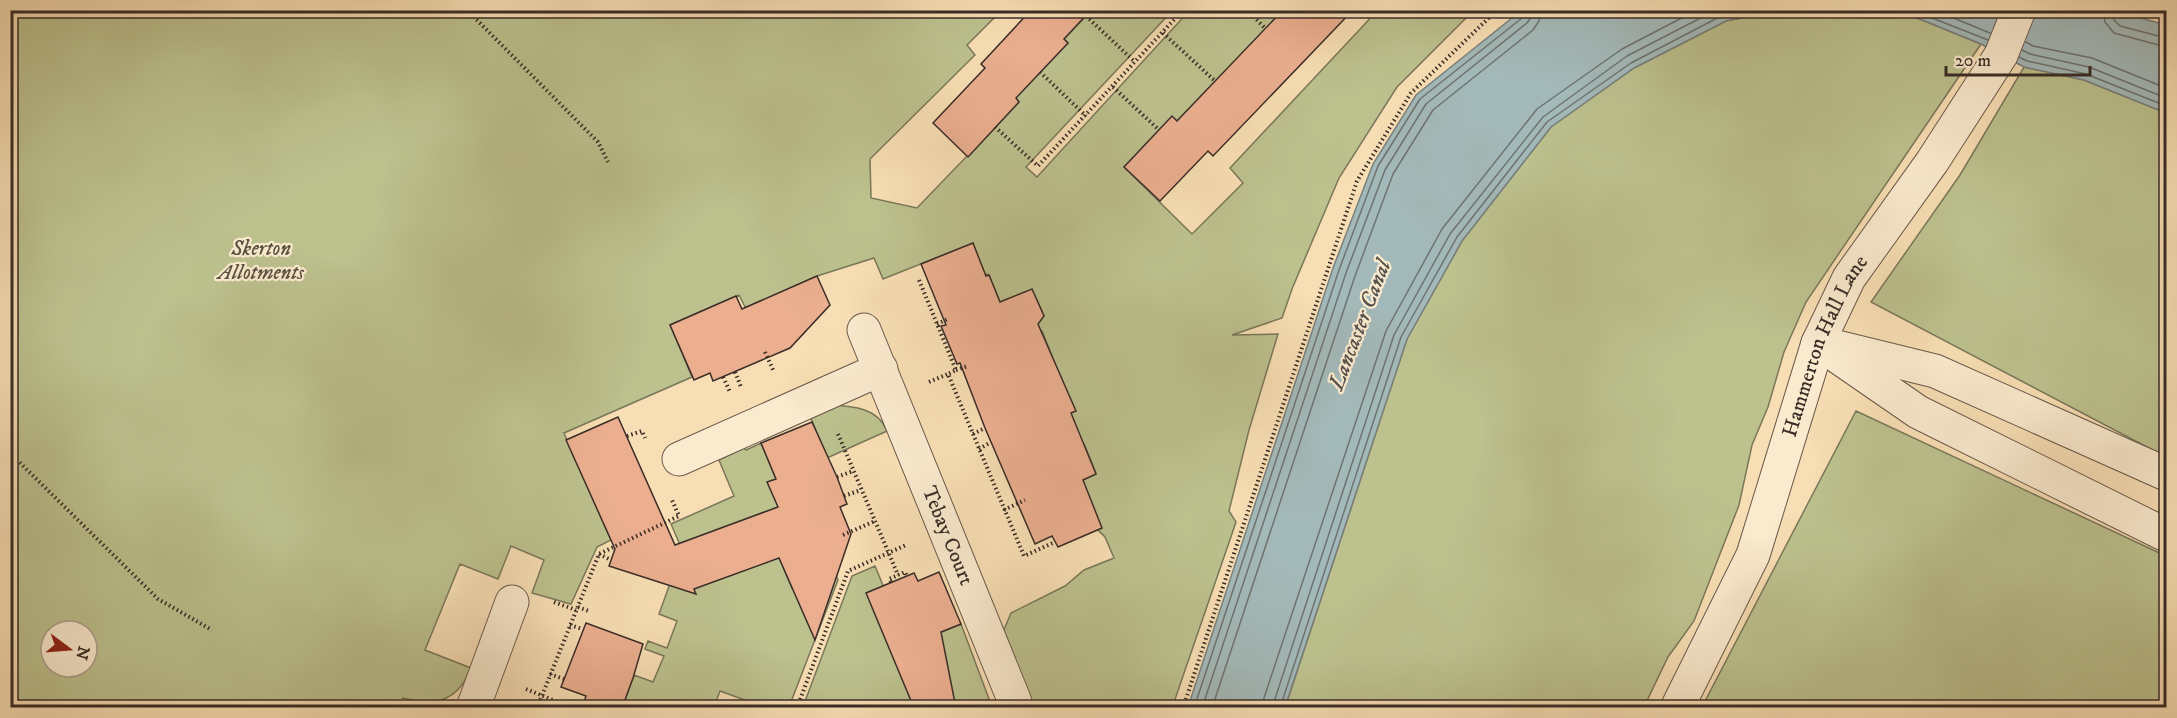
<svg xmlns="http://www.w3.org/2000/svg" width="2177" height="718" font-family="'IM FELL DW Pica',serif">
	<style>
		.green { fill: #bcc18e; stroke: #7a775a; stroke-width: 1.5; fill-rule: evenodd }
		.water { fill: #a3b9b9; stroke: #79817f; stroke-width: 1.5 }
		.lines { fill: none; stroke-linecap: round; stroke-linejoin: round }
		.shore { stroke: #6e7370; stroke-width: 1.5 }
		.building { fill: #ebaf90; stroke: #392d27; stroke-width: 1.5 }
		.minor-casing { stroke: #69594a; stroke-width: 35 }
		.path { stroke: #392d27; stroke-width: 4; stroke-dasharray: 1.5 3; stroke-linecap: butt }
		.minor { stroke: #faeace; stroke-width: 33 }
		.labels { text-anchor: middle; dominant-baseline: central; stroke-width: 4.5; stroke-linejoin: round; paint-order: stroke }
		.park-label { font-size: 21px; font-style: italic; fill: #5a5241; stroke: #faeace }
		.street-label { font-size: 21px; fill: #392d27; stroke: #faeace }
		.water-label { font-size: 22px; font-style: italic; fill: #54504c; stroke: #faeace }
	</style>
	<rect width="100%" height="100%" fill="#f8deb4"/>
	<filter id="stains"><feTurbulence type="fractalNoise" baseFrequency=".00333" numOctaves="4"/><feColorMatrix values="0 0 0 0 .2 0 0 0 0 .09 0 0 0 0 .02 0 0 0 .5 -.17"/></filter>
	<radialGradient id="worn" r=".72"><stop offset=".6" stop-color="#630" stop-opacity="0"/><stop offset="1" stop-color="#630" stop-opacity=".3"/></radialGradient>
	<!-- green -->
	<path class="green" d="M 10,11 L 1001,11 L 967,45 L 975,55 L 870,159 L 871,198 L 917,208 L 1019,102 L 1015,98 L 1068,43 L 1064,39 L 1091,11 L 1172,11 L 1026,167 L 1037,177 L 1189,11 L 1283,11 L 1177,121 L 1172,117 L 1124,167 L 1192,234 L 1243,183 L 1230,168 L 1377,11 L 1473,11 L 1397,87 L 1339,178 L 1292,289 L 1282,318 L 1232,335 L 1278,334 L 1249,430 L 1229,511 L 1236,522 L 1172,708 L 1035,708 L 1033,703 L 1003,632 L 1011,613 L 1065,586 L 1084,570 L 1114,558 L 1105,537 L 1098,530 L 1077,482 L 1096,473 L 1085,446 L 1028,367 L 1052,356 L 1042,331 L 1017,341 L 1015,334 L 1038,324 L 1044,316 L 1034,294 L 1025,292 L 1000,302 L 989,275 L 984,273 L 973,243 L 883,279 L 874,258 L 817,276 L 749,306 L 745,307 L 739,295 L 670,325 L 692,377 L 564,433 L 611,540 L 597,547 L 571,604 L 532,593 L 544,560 L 511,546 L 498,579 L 460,564 L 425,650 L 471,668 C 458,701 436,707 403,698 L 398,708 L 11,707 ZM 51,631 L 87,631 L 87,667 L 51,667 Z
		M 1777,11 L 1881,11 L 1915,17 L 1981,44 L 1806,302 L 1784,352 L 1768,407 L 1752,445 L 1739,505 L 1694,621 L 1668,657 L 1644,707 L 1285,708 L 1407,339 L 1462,241 L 1551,127 L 1634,68 L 1726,21 Z
		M 2024,67 L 2084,80 L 2166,113 L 2166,457 L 1871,302 L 1960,175 Z
		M 831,405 C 853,406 878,408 887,431 L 827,458 L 810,416 Z
		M 1856,411 L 2166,556 L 2166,707 L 1702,707 Z
		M 761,443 L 776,479 L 781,513 L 778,555 L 792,588 L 834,570 L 838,580 L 789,707 L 764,707 L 720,691 L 714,707 L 622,708 L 634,675 L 653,682 L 664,656 L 645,649 L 648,641 L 667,648 L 677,621 L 659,614 L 672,578 L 698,587 L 671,524 L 734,496 L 719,460 L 744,448 L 746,450 Z
		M 875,566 L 887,595 L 892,653 L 961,624 L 992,707 L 814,708 L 804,704 L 852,576 Z"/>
	<!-- water -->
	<path class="water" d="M 1522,10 L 1777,11 L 1726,21 L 1634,68 L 1551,127 L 1462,241 L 1407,339 L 1285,707 L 1188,707 L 1333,268 L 1373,164 L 1416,95 Z
		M 1881,11 L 2116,11 L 2166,25 L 2166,113 L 2084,80 L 2024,67 L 1981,44 L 1915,17 Z"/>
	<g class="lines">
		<!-- shore -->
		<path class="shore" d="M 1912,10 L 1988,40
			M 1934,10 L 1990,33
			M 2103,10 L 2105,22 L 2114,33 L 2166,47
			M 2112,10 L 2114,20 L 2120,26 L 2166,38
			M 2026,42 L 2033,46 L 2092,58 L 2166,88
			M 2022,50 L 2030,54 L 2089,67 L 2166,98
			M 2019,57 L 2027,61 L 2086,74 L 2166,106
			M 1194,708 L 1339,270 L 1378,166 L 1420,99 L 1522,18 L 1524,10
			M 1202,708 L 1346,273 L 1385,170 L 1426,104 L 1527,23 L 1531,17 L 1532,10
			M 1212,708 L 1355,276 L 1393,174 L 1433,110 L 1533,30 L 1539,21 L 1541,10
			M 1263,708 L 1264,698 L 1386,331 L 1442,229 L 1537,109 L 1622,49 L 1697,10
			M 1272,708 L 1394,335 L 1450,234 L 1543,117 L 1627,56 L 1716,10
			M 1280,708 L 1401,337 L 1457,237 L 1547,122 L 1631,63 L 1723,15 L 1746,10"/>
	</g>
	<!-- building -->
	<path class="building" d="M 1031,10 L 1091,10 L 1064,39 L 1068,43 L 1016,98 L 1019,102 L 968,157 L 933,123 L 985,68 L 981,64 Z
		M 1283,10 L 1353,10 L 1213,156 L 1208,151 L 1160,201 L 1124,167 L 1172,116 L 1177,121 Z
		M 973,243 L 986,276 L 989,275 L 1000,302 L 1032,289 L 1044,316 L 1038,324 L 1076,411 L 1071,413 L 1096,474 L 1083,480 L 1102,528 L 1058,547 L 1052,536 L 1035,544 L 985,428 L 960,363 L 957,364 L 941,326 L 946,325 L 921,264 Z
		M 817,276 L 830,305 L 790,348 L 713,381 L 710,373 L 694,380 L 670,325 L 736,296 L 742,309 Z
		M 618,417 L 675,545 L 778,507 L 767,482 L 776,479 L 761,443 L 812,422 L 837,477 L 847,504 L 840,507 L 851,534 L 815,640 L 779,558 L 694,589 L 696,594 L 609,566 L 615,549 L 566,440 Z
		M 939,572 L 961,624 L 941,632 L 956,708 L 914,708 L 866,593 L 914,573 L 918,581 Z
		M 586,623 L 643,644 L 633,678 L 622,708 L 582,708 L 586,696 L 561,687 Z"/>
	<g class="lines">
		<!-- minor casing -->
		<g class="minor-casing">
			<g id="minor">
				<path id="s1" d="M 864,330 L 1015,702 L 1013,708"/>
				<path d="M 1818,343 L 1918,412 L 2166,535"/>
				<path d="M 1837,347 L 1935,371 L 2166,474"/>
				<path d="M 679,459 L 881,369"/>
				<path d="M 473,708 L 512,602"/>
				<path id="s2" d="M 1677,708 L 1753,555 L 1818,343 L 1849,278 L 1932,162 L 2001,55 L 2019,10"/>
			</g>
		</g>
		<!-- path -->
		<path class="path" d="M 467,10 L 598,142 L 608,162
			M 1247,10 L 1265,28
			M 1086,16 L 1135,62
			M 1163,33 L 1215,81
			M 1040,72 L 1086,116
			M 1113,87 L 1159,130
			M 995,127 L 1038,166 L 1183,10
			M 919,280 L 956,370 L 948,374
			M 937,324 L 948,319
			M 765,352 L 774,372
			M 956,370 L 968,366
			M 735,372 L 741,387
			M 723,377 L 730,392
			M 929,382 L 948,374 L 1024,556 L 1055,542
			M 838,434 L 898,575
			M 973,434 L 985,428
			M 627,436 L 642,431 L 645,438
			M 979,449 L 991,442
			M 10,453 L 158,599 L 212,630
			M 837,477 L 853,471
			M 844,496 L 861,490
			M 1004,510 L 1025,500
			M 843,535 L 875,521
			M 599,554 L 611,560
			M 891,582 L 889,579 L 905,572 L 907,576
			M 554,602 L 576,610
			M 578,607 L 589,611
			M 570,625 L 582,629
			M 550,674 L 564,679
			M 526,689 L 572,708
			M 537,708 L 599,554 L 679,516 L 672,500
			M 797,708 L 848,571 L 906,545
			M 1183,708 L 1357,181 L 1411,93 L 1497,10"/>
		<!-- minor -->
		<use href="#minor" class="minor"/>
	</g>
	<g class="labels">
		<!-- park labels -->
		<g class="park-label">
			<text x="261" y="249">Skerton<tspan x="261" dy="24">Allotments</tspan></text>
		</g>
		<!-- street labels -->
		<g class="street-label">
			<text stroke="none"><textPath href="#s2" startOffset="392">Hammerton Hall Lane</textPath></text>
			<text stroke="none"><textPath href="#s1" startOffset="222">Tebay Court</textPath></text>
		</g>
		<!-- water labels -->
		<g class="water-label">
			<text transform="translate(1360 325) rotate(-69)">Lancaster Canal</text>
		</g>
	</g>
	<!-- margin -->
	<rect width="2177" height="718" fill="none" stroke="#f8deb4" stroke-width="36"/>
	<rect x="12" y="12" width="2153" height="694" fill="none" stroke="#392d27" stroke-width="3"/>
	<rect x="18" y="18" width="2141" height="682" fill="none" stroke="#392d27" stroke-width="1.5"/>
	<!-- north arrow -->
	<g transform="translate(69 649) rotate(106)"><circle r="28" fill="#faeace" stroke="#ad9e8b" stroke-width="1.5"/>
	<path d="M0-4.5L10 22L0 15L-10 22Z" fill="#8f2418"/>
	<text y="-9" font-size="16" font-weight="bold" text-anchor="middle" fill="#392d27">N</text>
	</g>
	<!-- scale -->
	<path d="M1946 66v9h144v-9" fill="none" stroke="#392d27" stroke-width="3"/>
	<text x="1955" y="66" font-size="18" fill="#392d27" stroke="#faeace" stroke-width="4.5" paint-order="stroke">20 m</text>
	<rect width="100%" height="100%" filter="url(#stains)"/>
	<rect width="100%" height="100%" fill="url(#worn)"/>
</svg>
